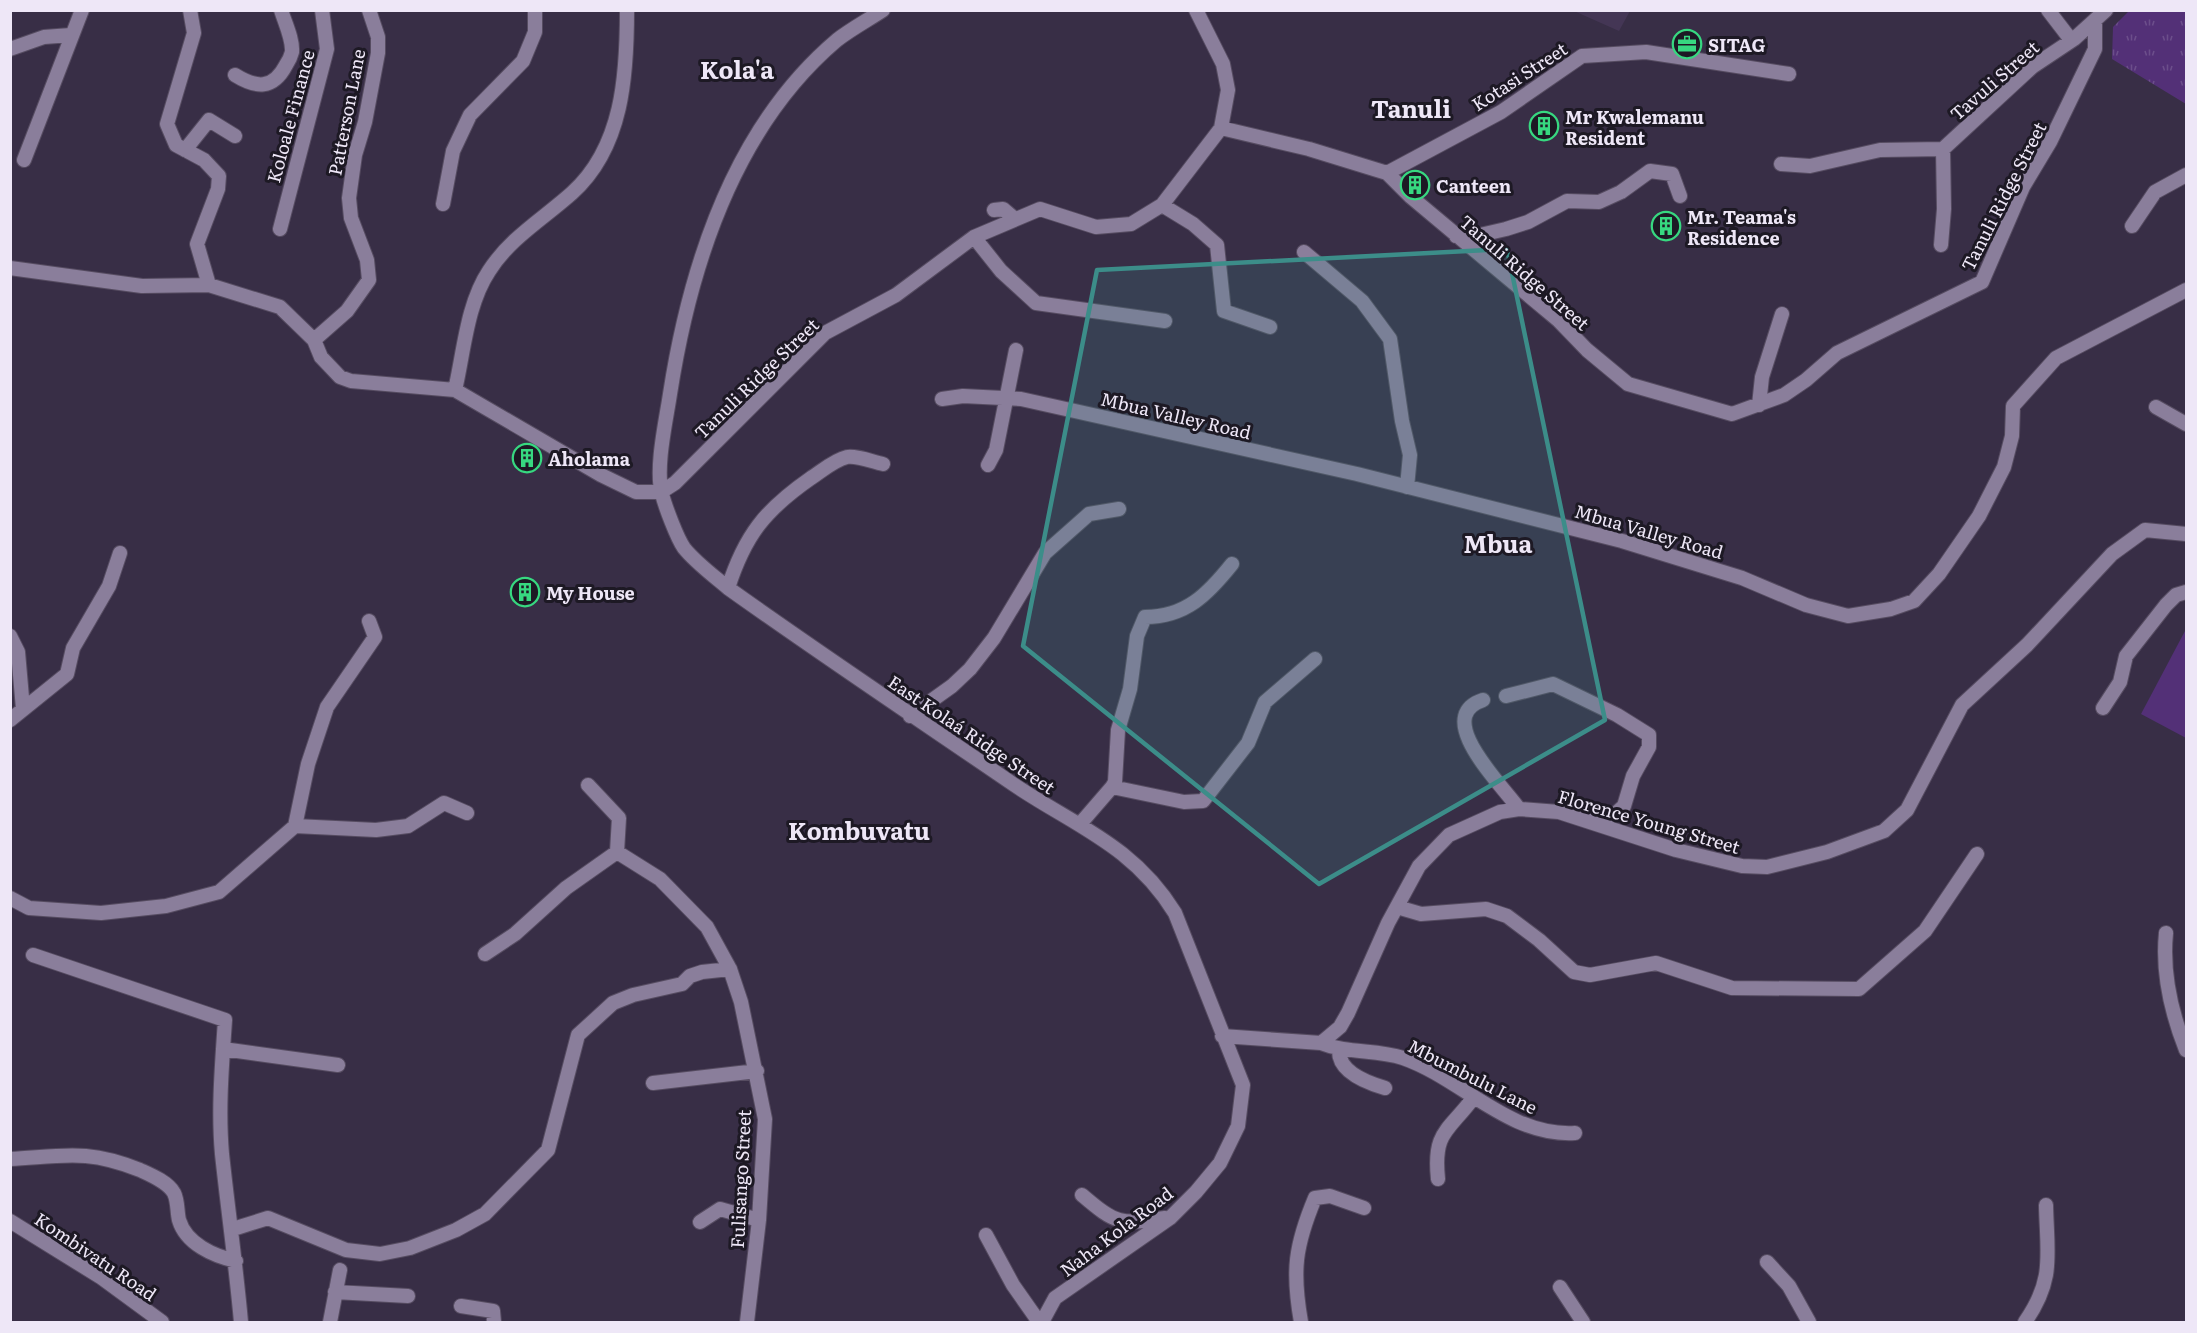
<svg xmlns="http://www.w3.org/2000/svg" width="2197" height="1333" font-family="Literata,serif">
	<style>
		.built { fill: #443655 }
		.grass { fill: #533077 }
		.park { fill: url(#park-tufts) }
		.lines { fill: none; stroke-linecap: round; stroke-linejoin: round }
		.minor-casing { stroke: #564c61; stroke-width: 16 }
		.minor { stroke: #8a7e9b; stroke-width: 14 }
		.marked { fill: #3c8d89; fill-opacity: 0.2; stroke: #3c8d89; stroke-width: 4.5; stroke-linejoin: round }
		.labels { text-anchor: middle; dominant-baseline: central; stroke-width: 6; stroke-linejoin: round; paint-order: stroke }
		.poi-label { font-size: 18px; font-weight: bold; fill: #eee7f7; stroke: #1d1924; text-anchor: start }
		.street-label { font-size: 18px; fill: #eee7f7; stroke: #1d1924 }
		.district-label { font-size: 24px; font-weight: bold; fill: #eee7f7; stroke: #1d1924 }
	</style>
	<defs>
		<pattern id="park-tufts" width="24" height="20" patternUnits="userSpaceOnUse" patternTransform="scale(1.5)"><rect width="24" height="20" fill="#533077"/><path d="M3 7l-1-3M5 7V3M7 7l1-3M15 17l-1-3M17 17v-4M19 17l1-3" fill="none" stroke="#6c4e8b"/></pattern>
	</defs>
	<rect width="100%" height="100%" fill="#382e46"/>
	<!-- built -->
	<path class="built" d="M 1574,11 L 1630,11 L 1619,31 Z"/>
	<!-- grass -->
	<path class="grass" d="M 2185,631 L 2186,632 L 2186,738 L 2141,714 Z"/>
	<!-- park -->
	<path class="park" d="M 2129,11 L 2186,11 L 2186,104 L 2112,59 L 2113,27 Z"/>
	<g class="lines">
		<!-- minor casing -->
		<g class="minor-casing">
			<path id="minor" d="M 190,10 L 194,33 L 167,124 L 176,145 L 204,160 L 219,176 L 218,189 L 197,244 L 209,285
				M 883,10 C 868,20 851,29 837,40 C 734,127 690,265 670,394 C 666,421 655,468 662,494 C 665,506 677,538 684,548 C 696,563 714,576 728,588 C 822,655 918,719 1013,784 C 1075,826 1133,845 1175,913 L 1243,1085 L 1238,1126 L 1220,1163 L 1196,1192 L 1170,1218 L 1055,1298 L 1042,1322
				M 1196,10 L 1223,64 L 1228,90 L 1221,128
				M 2048,10 L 2071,40
				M 10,49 L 44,37 L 71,35
				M 235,75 C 256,88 273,90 286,65 C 288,62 291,56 292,52 C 293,39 285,23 281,10
				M 185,150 L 209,120 L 235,136
				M 24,160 L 82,10
				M 1781,164 L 1810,166 L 1880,150 L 1943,149 L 2032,67 L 2074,39 L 2106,10
				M 1387,173 L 1501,112 L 1582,56 L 1646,52 L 1789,74
				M 443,204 L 453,151 L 470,115 L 523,61 L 535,32 L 535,10
				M 1162,205 L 1193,224 L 1217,245 L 1224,311 L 1270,327
				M 994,210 L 1003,209 L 1015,219
				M 2132,226 L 2155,192 L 2186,175
				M 280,229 L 327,49 L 322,10
				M 1456,236 L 1480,235 L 1506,229 L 1528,222 L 1567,201 L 1599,202 L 1621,192 L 1650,171 L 1672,174 L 1680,196
				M 974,237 L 1001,271 L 1036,303 L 1165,321
				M 1941,245 L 1944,209 L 1943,149
				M 1304,252 L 1362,301 L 1390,339 L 1402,421 L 1410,455 L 1407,487
				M 10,268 L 142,286 L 209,285 L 280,307 L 314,340 L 321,357 L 340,377 L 351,381 L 455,390 L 601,475 L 636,492 L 661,492
				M 314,340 L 347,311 L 369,280 L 367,260 L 351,218 L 349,198 L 355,155 L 365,122 L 378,53 L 378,37 L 369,10
				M 455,390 C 464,351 467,304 489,271 C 510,238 543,219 572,193 C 623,147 627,75 627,10
				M 942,399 L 963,396 L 1021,399 L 1357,474 L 1622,541 L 1742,578 L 1806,605 L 1848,616 L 1891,609 L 1914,601 L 1939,574 L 1979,516 L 2004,467 L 2012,436 L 2013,406 L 2056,358 L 2186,290
				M 1759,405 L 1762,377 L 1782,314
				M 2156,407 L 2186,424
				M 988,465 L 996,450 L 1016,350
				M 661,492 L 675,483 L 825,333 L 896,295 L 974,237 L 1040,209 L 1096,227 L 1131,224 L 1162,205 L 1221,128 L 1309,149 L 1387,173 L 1411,197 L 1558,320 L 1587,350 L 1628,384 L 1732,414 L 1784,395 L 1806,380 L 1837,353 L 1982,282 L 2023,187 L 2050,142 L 2095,49 L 2095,20
				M 728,588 C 745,535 765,510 811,478 C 822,471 834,460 847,457 C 856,455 873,462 883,464
				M 10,636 L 18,652 L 23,709
				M 1506,696 L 1553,684 L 1617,715 L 1649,735 L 1649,747 L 1633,776 L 1624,806 L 1613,816 L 1579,814
				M 1483,700 C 1431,717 1503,786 1519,809
				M 2103,708 L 2120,682 L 2126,656 L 2166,605 L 2176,595 L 2186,592
				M 910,716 L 952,686 L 970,669 L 994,638 L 1045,553 L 1089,514 L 1119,509
				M 10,720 L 67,674 L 73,648 L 109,586 L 120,553
				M 588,785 L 619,818 L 617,852
				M 1112,787 L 1115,782 L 1118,730 L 1130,689 L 1137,636 L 1145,617 C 1186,617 1208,594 1232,564
				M 1080,824 L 1112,787 L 1184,802 L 1203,801 L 1248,743 L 1265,702 L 1315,659
				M 295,826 L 376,830 L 408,826 L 444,803 L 467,813
				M 10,898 L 29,908 L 101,913 L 166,906 L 219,892 L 295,826 L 308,764 L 327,707 L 375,637 L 369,621
				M 1397,907 L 1421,914 L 1486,909 L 1507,916 L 1539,940 L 1574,972 L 1590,975 L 1656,963 L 1732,988 L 1859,989 L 1925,931 L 1977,854
				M 2166,933 C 2162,973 2171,1012 2186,1050
				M 485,954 L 515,934 L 566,888 L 617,852 L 660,879 L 707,927 L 730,969 L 741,1002 L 765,1119 L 759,1220 L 747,1322
				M 33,955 L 225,1020 C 222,1065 218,1109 222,1154 C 228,1210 236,1266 241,1322
				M 1222,1036 L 1321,1043 L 1340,1027 L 1348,1013 L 1388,923 L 1419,866 L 1449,835 L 1500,812 L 1519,809 L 1559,812 L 1676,850 L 1742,866 L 1767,867 L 1827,852 L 1884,831 L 1907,810 L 1962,705 L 2027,645 L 2112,554 L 2145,530 L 2186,534
				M 1321,1043 C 1348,1054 1376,1049 1403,1058 C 1461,1078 1509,1137 1575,1133
				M 223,1049 L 338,1065
				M 1339,1050 C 1338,1072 1368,1083 1385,1088
				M 653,1083 L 757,1071
				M 10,1159 C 65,1156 87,1149 140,1170 C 151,1175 168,1182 174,1193 C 178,1201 177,1212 179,1220 C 186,1244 214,1256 236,1261
				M 1438,1179 C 1433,1131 1448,1132 1474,1097
				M 1082,1195 C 1116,1224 1120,1225 1165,1218
				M 10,1221 L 102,1278 L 162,1322
				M 700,1222 L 720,1209 L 759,1220
				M 233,1229 L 268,1218 L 346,1250 L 380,1254 L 410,1248 L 456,1230 L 485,1214 L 548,1150 L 578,1035 L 613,1003 L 633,995 L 682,984 L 690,976 L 702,972 L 730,969
				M 986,1235 L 1013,1285 L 1039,1322
				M 1767,1262 L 1789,1286 L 1809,1322
				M 1560,1287 L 1583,1322
				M 335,1292 L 408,1296
				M 461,1306 L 493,1311 L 494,1322
				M 330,1322 L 340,1270
				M 1301,1322 C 1292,1271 1295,1246 1315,1198 L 1330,1196 L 1364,1208
				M 2025,1322 C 2055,1279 2047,1255 2046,1205"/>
		</g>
		<!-- minor -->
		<use href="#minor" class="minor"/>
	</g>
	<!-- marked area -->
	<path class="marked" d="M 1507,249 L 1605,720 L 1319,884 L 1023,646 L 1097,270 Z"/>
	<!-- icons -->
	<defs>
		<g id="office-ring" transform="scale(1.5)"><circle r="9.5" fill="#1d1924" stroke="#37d880" stroke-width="1.5"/><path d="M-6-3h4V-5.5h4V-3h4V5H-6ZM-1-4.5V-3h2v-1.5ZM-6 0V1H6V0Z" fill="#37d880"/></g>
		<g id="building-ring" transform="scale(1.5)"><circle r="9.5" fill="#1d1924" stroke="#37d880" stroke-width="1.5"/><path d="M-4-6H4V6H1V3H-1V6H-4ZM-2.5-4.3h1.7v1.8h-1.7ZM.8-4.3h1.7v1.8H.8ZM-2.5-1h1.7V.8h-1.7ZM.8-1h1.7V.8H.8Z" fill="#37d880"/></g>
	</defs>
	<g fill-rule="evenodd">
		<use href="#office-ring" x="1687" y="44"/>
		<use href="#building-ring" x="1544" y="126"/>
		<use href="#building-ring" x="1415" y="185"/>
		<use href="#building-ring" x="1666" y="226"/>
		<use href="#building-ring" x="527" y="458"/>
		<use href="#building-ring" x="525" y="592"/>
	</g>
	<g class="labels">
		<!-- poi labels -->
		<g class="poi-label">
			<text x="1708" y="44">SITAG</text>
			<text x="1565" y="116">Mr Kwalemanu<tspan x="1565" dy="21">Resident</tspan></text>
			<text x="1436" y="185">Canteen</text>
			<text x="1687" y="216">Mr. Teama's<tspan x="1687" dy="21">Residence</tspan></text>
			<text x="548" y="458">Aholama</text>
			<text x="546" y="592">My House</text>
		</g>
		<!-- street labels -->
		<g class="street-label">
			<text transform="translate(1519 76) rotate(-33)">Kotasi Street</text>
			<text transform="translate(1994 80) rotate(-41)">Tavuli Street</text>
			<text transform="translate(346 112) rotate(-79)">Patterson Lane</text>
			<text transform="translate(290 116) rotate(-75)">Koloale Finance</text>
			<text transform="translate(2003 196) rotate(-63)">Tanuli Ridge Street</text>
			<text transform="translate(1525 272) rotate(41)">Tanuli Ridge Street</text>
			<text transform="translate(756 378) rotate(-44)">Tanuli Ridge Street</text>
			<text transform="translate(1176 415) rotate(13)">Mbua Valley Road</text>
			<text transform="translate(1649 531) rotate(16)">Mbua Valley Road</text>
			<text transform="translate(972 734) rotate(34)">East Kolaá Ridge Street</text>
			<text transform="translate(1649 821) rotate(16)">Florence Young Street</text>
			<text transform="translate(1473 1076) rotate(27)">Mbumbulu Lane</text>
			<text transform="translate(740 1179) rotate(-87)">Fulisango Street</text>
			<text transform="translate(1116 1231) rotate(-37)">Naha Kola Road</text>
			<text transform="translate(96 1256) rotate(34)">Kombivatu Road</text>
		</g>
		<!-- district labels -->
		<g class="district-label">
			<text x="737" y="68">Kola'a</text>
			<text x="1411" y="107">Tanuli</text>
			<text x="1498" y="542">Mbua</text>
			<text x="859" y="829">Kombuvatu</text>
		</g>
	</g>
	<!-- border -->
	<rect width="2197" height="1333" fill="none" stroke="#eee7f7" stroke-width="24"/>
</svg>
